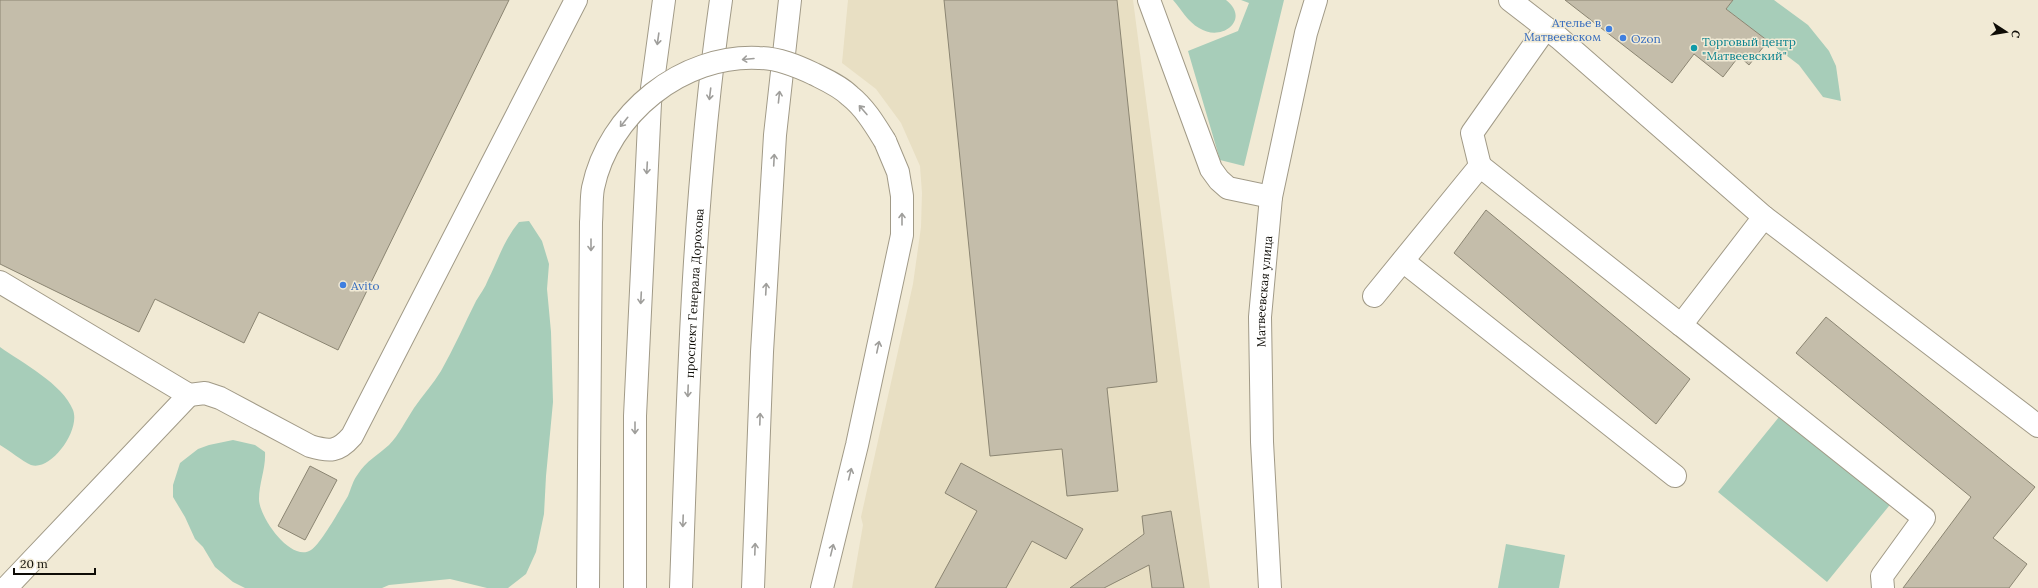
<svg xmlns="http://www.w3.org/2000/svg" width="2038" height="588" font-family="Lora,serif">
	<style>
		.built { fill: #e8dfc3 }
		.green { fill: #a7cdb9 }
		.building { fill: #c4bdaa; stroke: #8b8572 }
		.lines { fill: none; stroke-linecap: round; stroke-linejoin: round }
		.minor-casing { stroke: #a19a87; stroke-width: 24 }
		.major-casing { stroke: #a19a87; stroke-width: 24 }
		.minor { stroke: #fff; stroke-width: 22 }
		.major { stroke: #fff; stroke-width: 22 }
		.minor-bridge-casing { stroke: #a19a87; stroke-width: 24; stroke-linecap: butt }
		.minor-bridge { stroke: #fff; stroke-width: 22 }
		.oneway { stroke: #9f9e9b }
		.shop-dot { fill: #3f7fe0; stroke: #f1ead5; stroke-width: 1.5 }
		.culture-dot { fill: #0f9aa8; stroke: #f1ead5; stroke-width: 1.5 }
		.labels { text-anchor: middle; dominant-baseline: central; stroke-width: 3; stroke-linejoin: round; paint-order: stroke }
		.shop-label { font-size: 12px; fill: #366cbe; stroke: #f1ead5; text-anchor: start }
		.culture-label { font-size: 12px; fill: #0d838f; stroke: #f1ead5; text-anchor: start }
		.street-label { font-size: 12px; fill: #0e0c06; stroke: #f1ead5 }
	</style>
	<rect width="100%" height="100%" fill="#f1ead5"/>
	<!-- built -->
	<path class="built" d="M 848,0 L 1133,0 L 1210,588 L 852,588 L 863,525 L 861,517 L 913,284 L 921,227 L 922,193 L 920,166 L 901,123 L 876,89 L 842,63 Z"/>
	<!-- green -->
	<path class="green" d="M 1173,0 L 1226,0 C 1251,19 1222,43 1199,28 C 1188,22 1181,9 1173,0 Z
		M 1241,0 L 1284,0 L 1244,166 L 1220,160 L 1188,51 L 1238,31 L 1249,3 Z
		M 1733,0 L 1774,0 L 1808,25 L 1829,51 L 1836,66 L 1841,101 L 1823,97 L 1799,65 L 1726,9 Z
		M 529,221 L 542,241 L 549,264 L 547,289 L 551,332 L 553,402 L 546,476 L 544,514 L 536,552 L 526,574 L 508,588 L 487,588 L 450,579 L 389,585 L 382,588 L 245,588 L 233,582 L 215,567 L 203,547 L 195,539 L 185,517 L 173,497 L 173,485 L 180,463 L 198,449 L 209,445 L 233,440 L 255,445 L 265,452 C 266,468 259,483 259,499 C 259,517 291,563 311,550 C 321,544 341,507 348,496 C 351,489 353,480 358,474 C 366,461 378,455 389,445 C 399,435 406,420 414,408 C 423,395 433,384 441,371 C 454,348 464,325 476,301 C 480,294 485,288 488,280 C 498,260 504,240 519,222 Z
		M 0,347 C 21,362 63,384 73,410 C 81,431 50,472 31,465 C 22,461 9,450 0,445 Z
		M 1783,412 L 1893,501 L 1827,582 L 1718,492 Z
		M 1506,544 L 1565,555 L 1559,588 L 1498,588 Z"/>
	<!-- building -->
	<path class="building" d="M 0,0 L 509,0 L 338,350 L 259,312 L 244,343 L 155,299 L 139,332 L 0,264 Z
		M 944,0 L 1117,0 L 1157,382 L 1107,388 L 1118,491 L 1067,496 L 1062,449 L 990,456 Z
		M 1565,0 L 1733,0 L 1726,9 L 1768,41 L 1749,65 L 1739,56 L 1723,77 L 1694,54 L 1672,83 Z
		M 1486,210 L 1690,379 L 1656,424 L 1454,253 Z
		M 1826,317 L 2035,487 L 1993,538 L 2027,564 L 2009,588 L 1903,588 L 1971,497 L 1796,353 Z
		M 961,463 L 1083,529 L 1066,559 L 1032,541 L 1006,588 L 935,588 L 977,511 L 945,493 Z
		M 310,466 L 337,480 L 305,540 L 278,526 Z
		M 1171,511 L 1184,588 L 1152,588 L 1149,565 L 1104,588 L 1070,588 L 1144,534 L 1142,516 Z"/>
	<g class="lines">
		<!-- minor casing -->
		<g class="minor-casing">
			<g id="minor">
				<path d="M 1149,0 L 1211,169 L 1219,180 L 1228,188 L 1271,197"/>
				<path d="M 1510,0 L 1559,38 L 1764,217 L 2038,426"/>
				<path d="M 1480,166 L 1472,133 L 1546,28"/>
				<path d="M 1764,217 L 1681,325 L 1924,518 L 1882,576 L 1883,588"/>
				<path d="M 1403,261 L 1675,476"/>
				<path d="M 0,282 L 189,395 L 205,393 L 220,398 L 310,446 C 330,452 338,452 352,436 L 576,0"/>
				<path d="M 1374,296 L 1480,166 L 1681,325"/>
				<path d="M 6,588 L 189,395"/>
				<path d="M 822,588 L 857,445 L 902,235 L 902,196 L 898,172 L 885,141"/>
				<path id="s1" d="M 1270,588 L 1262,442 L 1260,317 L 1271,197 L 1306,33 L 1316,0"/>
			</g>
		</g>
		<!-- major casing -->
		<g class="major-casing">
			<g id="major">
				<path d="M 635,588 L 635,416 L 650,103 L 664,0"/>
				<path id="s2" d="M 681,588 C 688,392 693,194 721,0"/>
				<path d="M 753,588 L 762,352 L 775,135 L 790,0"/>
			</g>
		</g>
		<!-- minor -->
		<use href="#minor" class="minor"/>
		<!-- major -->
		<use href="#major" class="major"/>
		<!-- minor-bridge casing -->
		<g class="minor-bridge-casing">
			<path id="minor-bridge" d="M 588,588 L 591,222 C 592,211 591,199 593,188 C 608,114 682,54 759,58 C 778,58 797,66 814,74 C 826,80 840,86 850,96 C 865,108 875,125 885,141"/>
		</g>
		<!-- minor-bridge -->
		<use href="#minor-bridge" class="minor-bridge"/>
	</g>
	<!-- one-way arrows -->
	<defs><path id="oneway-shaft" d="M-6 0H5M1.5-3L5.5 0L1.5 3" fill="none" stroke-width="1.6" stroke-linecap="round" stroke-linejoin="round"/></defs>
	<g class="oneway">
		<use href="#oneway-shaft" transform="translate(658 39) rotate(98)"/>
		<use href="#oneway-shaft" transform="translate(748 59) rotate(175)"/>
		<use href="#oneway-shaft" transform="translate(710 94) rotate(97)"/>
		<use href="#oneway-shaft" transform="translate(779 97) rotate(-84)"/>
		<use href="#oneway-shaft" transform="translate(863 110) rotate(-131)"/>
		<use href="#oneway-shaft" transform="translate(624 122) rotate(129)"/>
		<use href="#oneway-shaft" transform="translate(774 160) rotate(-87)"/>
		<use href="#oneway-shaft" transform="translate(647 168) rotate(93)"/>
		<use href="#oneway-shaft" transform="translate(902 219) rotate(-90)"/>
		<use href="#oneway-shaft" transform="translate(591 245) rotate(90)"/>
		<use href="#oneway-shaft" transform="translate(766 289) rotate(-87)"/>
		<use href="#oneway-shaft" transform="translate(641 298) rotate(93)"/>
		<use href="#oneway-shaft" transform="translate(878 347) rotate(-78)"/>
		<use href="#oneway-shaft" transform="translate(688 391) rotate(92)"/>
		<use href="#oneway-shaft" transform="translate(760 419) rotate(-88)"/>
		<use href="#oneway-shaft" transform="translate(635 428) rotate(90)"/>
		<use href="#oneway-shaft" transform="translate(850 474) rotate(-76)"/>
		<use href="#oneway-shaft" transform="translate(683 521) rotate(92)"/>
		<use href="#oneway-shaft" transform="translate(755 549) rotate(-88)"/>
		<use href="#oneway-shaft" transform="translate(832 550) rotate(-76)"/>
	</g>
	<!-- markers -->
	<g class="shop-dot">
		<circle cx="1609" cy="29" r="4"/>
		<circle cx="1623" cy="38" r="4"/>
		<circle cx="343" cy="285" r="4"/>
	</g>
	<circle class="culture-dot" cx="1694" cy="48" r="4"/>
	<g class="labels">
		<!-- shop labels -->
		<g class="shop-label">
			<text x="1601" y="22" text-anchor="end">Ателье в<tspan x="1601" dy="14">Матвеевском</tspan></text>
			<text x="1631" y="38">Ozon</text>
			<text x="351" y="285">Avito</text>
		</g>
		<!-- culture labels -->
		<g class="culture-label">
			<text x="1702" y="41">Торговый центр<tspan x="1702" dy="14">"Матвеевский"</tspan></text>
		</g>
		<!-- street labels -->
		<g class="street-label">
			<text stroke="none"><textPath href="#s1" startOffset="297">Матвеевская улица</textPath></text>
			<text stroke="none"><textPath href="#s2" startOffset="295">проспект Генерала Дорохова</textPath></text>
		</g>
	</g>
	<!-- north arrow -->
	<g transform="translate(2006 32) rotate(102)" stroke="#f1ead5" stroke-width="3" paint-order="stroke">
	<path d="M0-3L7 15L0 10L-7 15Z" fill="#0e0c06"/>
	<text y="-6" font-size="11" font-weight="bold" text-anchor="middle" fill="#0e0c06">С</text>
	</g>
	<!-- scale -->
	<path d="M14 568v6h81v-6" fill="none" stroke="#0e0c06" stroke-width="2"/>
	<text x="20" y="568" font-size="12" fill="#0e0c06" stroke="#f1ead5" stroke-width="3" paint-order="stroke">20 m</text>
</svg>
